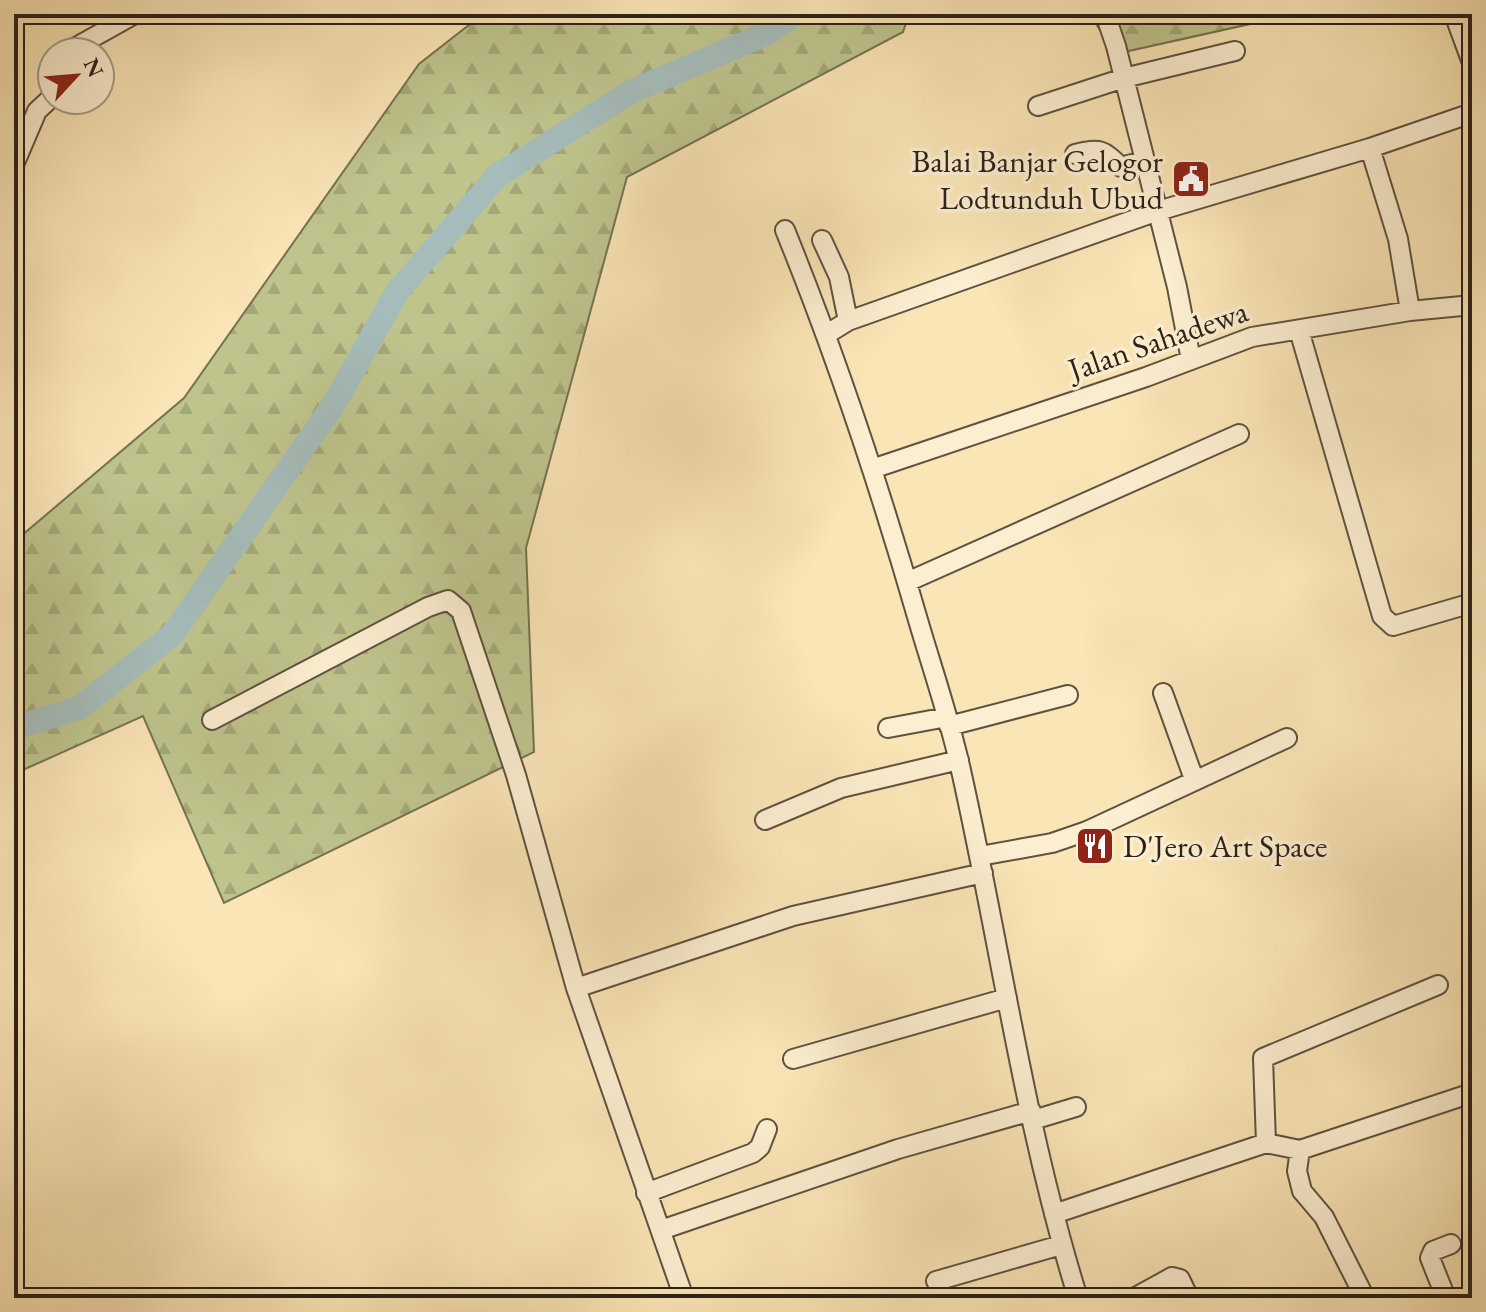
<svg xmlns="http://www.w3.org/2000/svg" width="1486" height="1312" font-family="'EB Garamond',serif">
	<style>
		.forest { fill: url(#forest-firs); stroke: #757252; stroke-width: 2 }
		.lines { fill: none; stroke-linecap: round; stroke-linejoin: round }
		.river { stroke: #a5bcba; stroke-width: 24 }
		.minor-casing { stroke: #5f5240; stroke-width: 22 }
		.minor { stroke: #fceed0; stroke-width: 18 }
		.labels { text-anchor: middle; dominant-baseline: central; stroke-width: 7; stroke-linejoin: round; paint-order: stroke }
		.poi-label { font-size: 32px; fill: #2b2118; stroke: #fceed0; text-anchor: end }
		.street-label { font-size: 32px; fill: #2b2118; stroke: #fceed0 }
	</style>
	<defs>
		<pattern id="forest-firs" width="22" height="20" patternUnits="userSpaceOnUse" patternTransform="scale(2)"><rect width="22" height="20" fill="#bfc48d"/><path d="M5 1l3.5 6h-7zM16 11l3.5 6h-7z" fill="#a4a879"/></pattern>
	</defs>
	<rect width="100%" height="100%" fill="#fae5b6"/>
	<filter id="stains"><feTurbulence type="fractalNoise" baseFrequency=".0025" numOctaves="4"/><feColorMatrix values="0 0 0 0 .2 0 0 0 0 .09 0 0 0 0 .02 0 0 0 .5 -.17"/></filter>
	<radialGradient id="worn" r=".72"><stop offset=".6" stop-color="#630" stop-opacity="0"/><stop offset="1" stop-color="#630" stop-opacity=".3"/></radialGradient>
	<!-- forest -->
	<path class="forest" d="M 483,14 L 909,14 L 903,32 L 627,177 L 526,548 L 534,752 L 224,903 L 143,716 L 14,774 L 14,542 L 184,398 L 419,64 Z
		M 1090,14 L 1295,14 L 1115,54 Z"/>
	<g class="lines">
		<!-- river -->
		<path class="river" d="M 14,728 L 79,708 L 172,635 L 334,404 L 397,292 L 497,176 L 632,91 L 766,34 L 795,14"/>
		<!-- minor casing -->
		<g class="minor-casing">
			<path id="minor" d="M 1105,14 L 1116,46 L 1177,287 L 1191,360
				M 1454,14 L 1472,63
				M 67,52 L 135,14
				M 1038,106 L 1124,78 L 1235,51
				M 1370,148 L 1398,239 L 1410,311
				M 1075,154 C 1101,148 1102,149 1121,167 L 1144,161
				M 14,165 L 37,111 L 52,97
				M 785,230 C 837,358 880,488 918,620 C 932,668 949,717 960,766 C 1000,943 1024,1125 1078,1298
				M 822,240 L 839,277 L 848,321
				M 1299,330 L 1382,616 L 1393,626 L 1472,603
				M 827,334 L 848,321 L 1158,211 L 1370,148 L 1472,113
				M 872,469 L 1146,377 L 1252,337 L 1410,311 L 1472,305
				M 907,582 L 1239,434
				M 1163,693 L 1194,779
				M 212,720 L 428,607 L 448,600 L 461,611 L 516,775 L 576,988 L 684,1298
				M 949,726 L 1068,695
				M 888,728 L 947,717
				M 765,820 L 841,788 L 959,760
				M 980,856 L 1052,843 L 1087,831 L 1287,738
				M 576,988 L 793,916 L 983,873
				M 793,1059 L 1007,998
				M 1033,1120 L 1076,1107
				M 1266,1143 L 1263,1058 L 1438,985
				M 1300,1150 L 1297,1171 L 1302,1191 L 1324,1217 L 1365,1298
				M 646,1193 L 753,1153 L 760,1147 L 767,1129
				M 1054,1214 L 1266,1143 L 1300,1150 L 1472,1093
				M 661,1230 L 898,1149 L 1031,1111
				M 936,1281 L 1061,1245
				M 1134,1298 L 1172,1277 L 1180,1279 L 1189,1298
				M 1446,1298 L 1430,1258 L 1433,1251 L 1451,1244"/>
		</g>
		<!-- minor -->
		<use href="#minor" class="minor"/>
	</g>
	<!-- icons -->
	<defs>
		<g id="civic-square" transform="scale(2)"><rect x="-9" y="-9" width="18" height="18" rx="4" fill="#8f2418" stroke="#fceed0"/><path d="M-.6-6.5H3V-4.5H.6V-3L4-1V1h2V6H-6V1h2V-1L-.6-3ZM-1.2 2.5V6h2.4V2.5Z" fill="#fff"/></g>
		<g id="restaurant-square" transform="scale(2)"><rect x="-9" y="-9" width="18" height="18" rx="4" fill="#8f2418" stroke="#fceed0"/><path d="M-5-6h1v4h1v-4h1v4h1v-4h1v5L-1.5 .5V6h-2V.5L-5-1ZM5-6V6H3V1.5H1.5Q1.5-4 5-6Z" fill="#fff"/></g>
	</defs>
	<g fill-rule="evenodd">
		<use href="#civic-square" x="1191" y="179"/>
		<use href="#restaurant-square" x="1095" y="846"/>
	</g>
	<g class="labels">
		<!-- poi labels -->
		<g class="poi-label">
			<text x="1163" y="161">Balai Banjar Gelogor<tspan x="1163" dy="37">Lodtunduh Ubud</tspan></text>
			<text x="1123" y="846" text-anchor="start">D'Jero Art Space</text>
		</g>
		<!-- street labels -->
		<g class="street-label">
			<text transform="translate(1158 340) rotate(-19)">Jalan Sahadewa</text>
		</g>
	</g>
	<!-- margin -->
	<rect width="1486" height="1312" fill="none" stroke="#fae5b6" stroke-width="48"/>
	<rect x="16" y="16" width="1454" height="1280" fill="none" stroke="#2b2118" stroke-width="4"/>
	<rect x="24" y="24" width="1438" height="1264" fill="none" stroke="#2b2118" stroke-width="2"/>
	<!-- north arrow -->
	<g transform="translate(76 76) rotate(64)"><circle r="38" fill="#fceed0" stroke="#a89c86" stroke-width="2"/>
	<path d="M0-6L14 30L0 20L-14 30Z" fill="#8f2418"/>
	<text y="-12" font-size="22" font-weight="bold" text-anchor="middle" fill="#2b2118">N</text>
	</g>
	<rect width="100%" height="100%" filter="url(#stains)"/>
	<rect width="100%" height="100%" fill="url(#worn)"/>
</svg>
